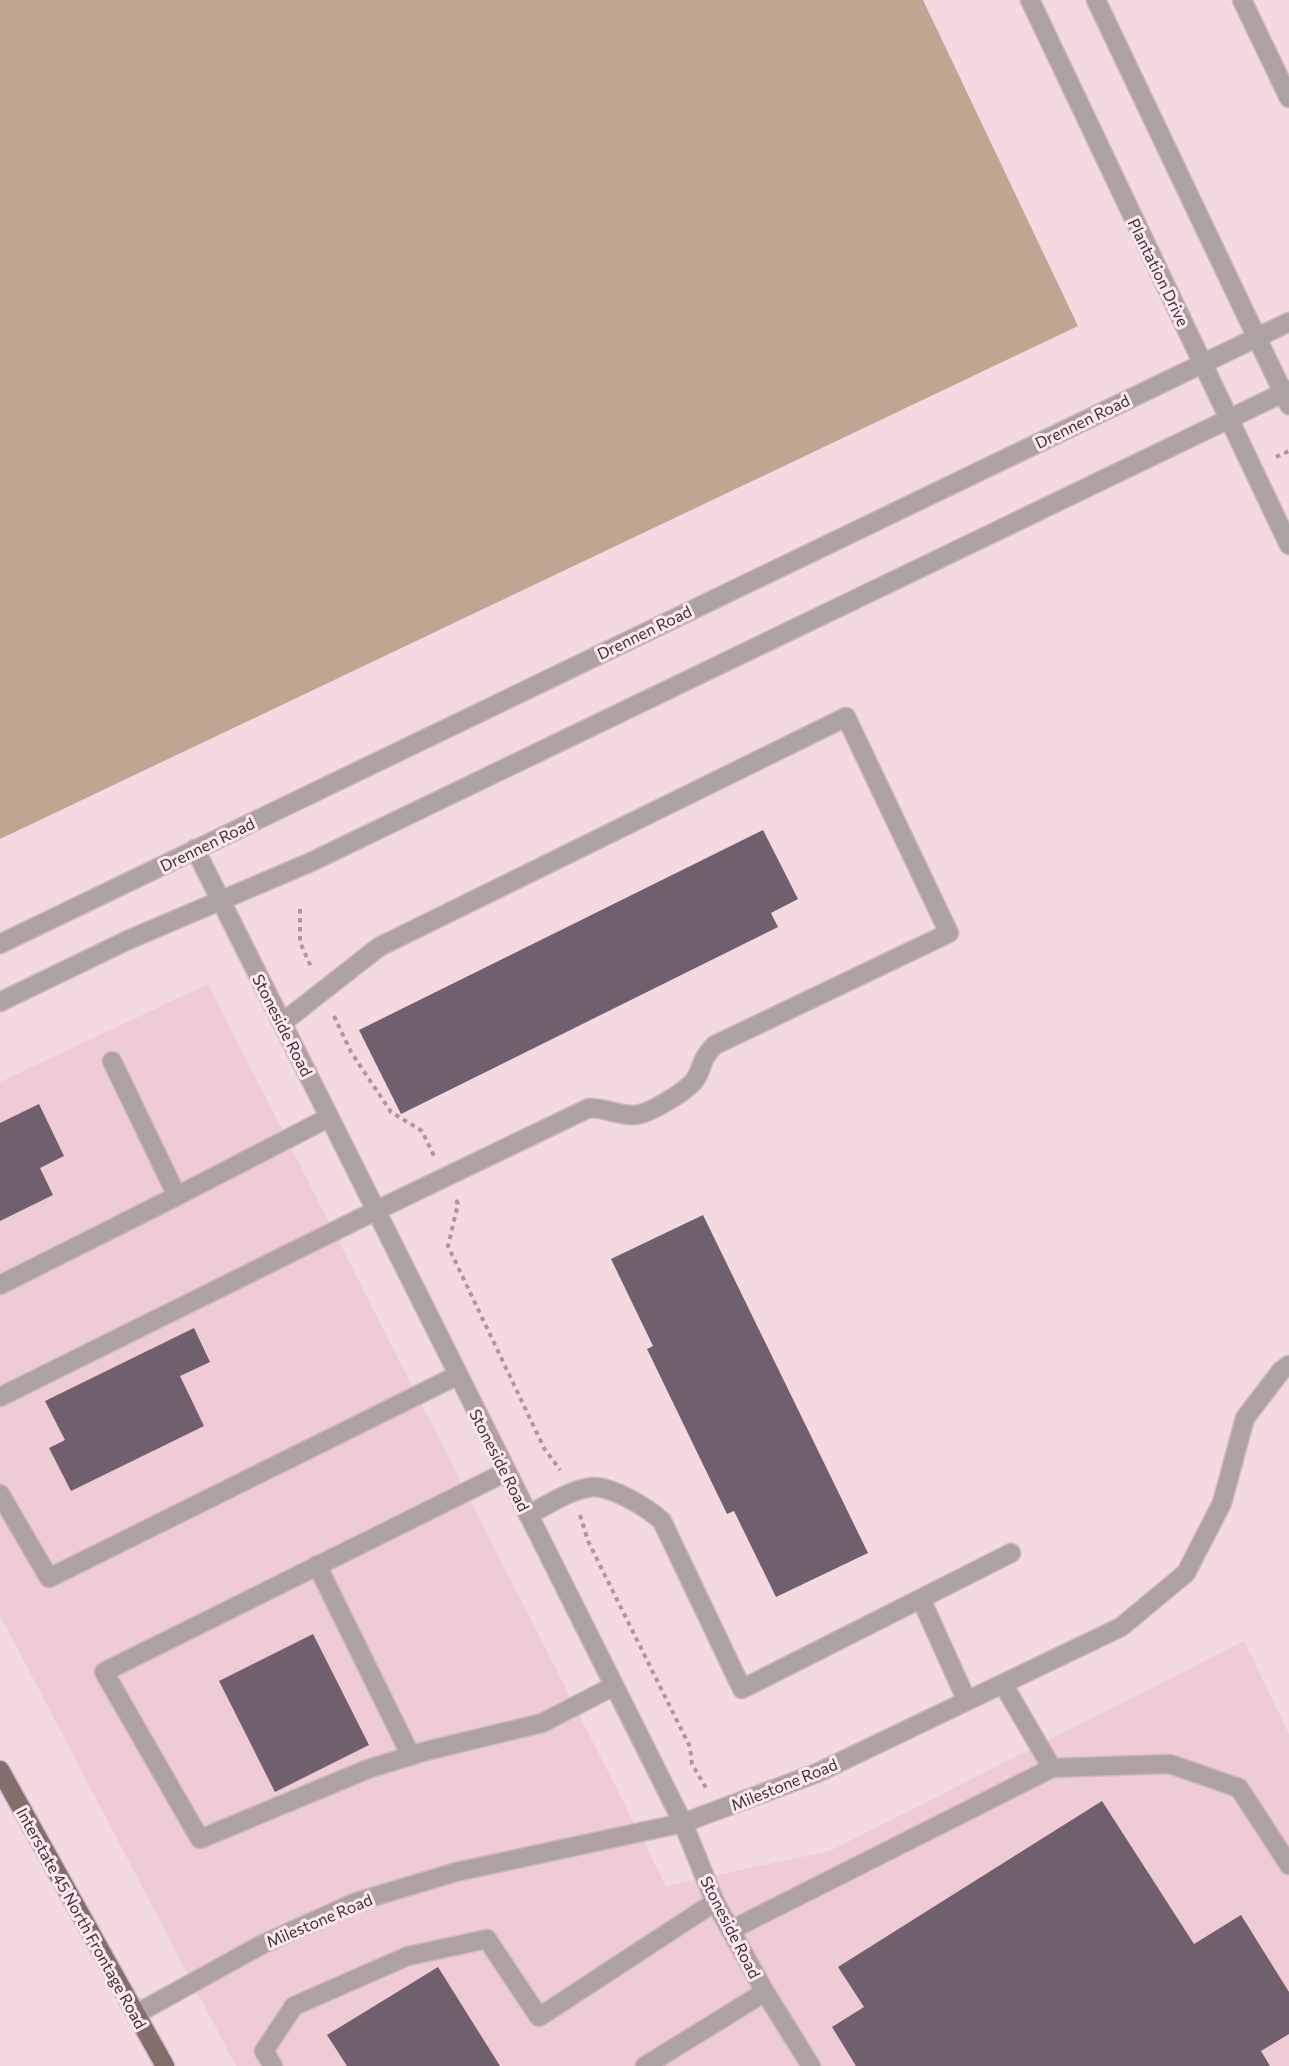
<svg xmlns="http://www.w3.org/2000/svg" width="1289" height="2066" font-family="Commissioner,sans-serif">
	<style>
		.built { fill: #eecbd5 }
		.forest { fill: #c1a593 }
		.building { fill: #705f6d }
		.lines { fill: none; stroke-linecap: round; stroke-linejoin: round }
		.minor-casing { stroke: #ceb7be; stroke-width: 21 }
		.major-casing { stroke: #ceb7be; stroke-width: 21 }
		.path { stroke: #ab979d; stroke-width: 4; stroke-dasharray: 4.5 4.5; stroke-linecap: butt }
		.minor { stroke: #aea2a1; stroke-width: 18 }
		.major { stroke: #826e6b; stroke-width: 18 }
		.labels { text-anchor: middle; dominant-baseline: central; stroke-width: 6; stroke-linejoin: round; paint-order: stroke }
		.street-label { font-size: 16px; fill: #3b3134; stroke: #fde8ed }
	</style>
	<rect width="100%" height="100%" fill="#f3d9e0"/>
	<!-- built -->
	<path class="built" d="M 208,984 L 666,1886 L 830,1851 L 1244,1641 L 1289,1734 L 1289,2066 L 236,2066 L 0,1615 L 0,1082 Z"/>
	<!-- forest -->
	<path class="forest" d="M 0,0 L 923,0 L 1078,326 L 0,839 Z"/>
	<!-- building -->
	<path class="building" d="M 763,830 L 798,899 L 771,913 L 778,927 L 401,1114 L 359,1030 Z
		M 39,1104 L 64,1156 L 40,1168 L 53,1195 L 0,1221 L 0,1123 Z
		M 703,1215 L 868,1553 L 776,1597 L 734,1511 L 727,1514 L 647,1349 L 653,1346 L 611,1259 Z
		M 194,1328 L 210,1362 L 180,1376 L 204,1426 L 71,1491 L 49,1448 L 65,1440 L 45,1401 Z
		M 313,1634 L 369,1745 L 275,1792 L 219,1681 Z
		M 1102,1801 L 1194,1944 L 1241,1915 L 1289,1992 L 1289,2034 L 1261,2051 L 1270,2066 L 856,2066 L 832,2027 L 864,2007 L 838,1967 Z
		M 438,1967 L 500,2066 L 347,2066 L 327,2035 Z"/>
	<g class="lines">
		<!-- minor casing -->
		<g class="minor-casing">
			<path id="minor" d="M 1030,0 L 1289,545
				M 1096,0 L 1289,405
				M 1242,0 L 1289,98
				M 195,849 L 683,1823 L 715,1902 L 765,1992 L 811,2066
				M 0,944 L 1289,322
				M 0,1002 L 128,940 L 311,862 L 1289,390
				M 177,1196 L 328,1118
				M 0,1285 L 177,1196 L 112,1061
				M 0,1397 L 375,1211 L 589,1108 C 607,1108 619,1116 635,1115 C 649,1114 685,1092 694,1081 C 704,1068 699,1060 715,1045 L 949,933 L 846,717 L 379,947 L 282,1023
				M 506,1472 L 104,1672 L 200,1839 L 368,1769 L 426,1751 L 542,1723 L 614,1686
				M 0,1494 L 49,1578 L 458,1375
				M 528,1515 C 548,1505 569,1490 592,1487 C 612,1486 648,1508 662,1521 L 742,1689 L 1011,1553
				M 317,1565 L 411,1756
				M 921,1599 L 967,1701
				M 1003,1684 L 1052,1768
				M 731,1930 L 1052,1768 L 1170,1764 L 1239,1788 L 1289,1865
				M 136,2014 L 261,1945 L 356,1902 L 456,1872 L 683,1823 L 817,1773 L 1121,1627 L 1186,1573 L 1222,1503 L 1245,1418 L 1281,1371 L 1289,1365
				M 273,2066 L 264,2051 L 294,2006 L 408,1956 L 487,1939 L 539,2017 L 715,1902
				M 645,2066 L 765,1992"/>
		</g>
		<!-- major casing -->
		<g class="major-casing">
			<path id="major" d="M 0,1770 L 165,2066"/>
		</g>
		<!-- path -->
		<path class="path" d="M 1276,457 L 1289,451
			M 300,909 L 300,942 L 312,969
			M 334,1016 L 351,1052 L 391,1112 L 422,1131 L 434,1156
			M 456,1200 L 458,1204 L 448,1246 L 544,1448 L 560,1470
			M 580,1515 L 588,1541 L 690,1747 L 692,1764 L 706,1788"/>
		<!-- minor -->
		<use href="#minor" class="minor"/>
		<!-- major -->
		<use href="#major" class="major"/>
	</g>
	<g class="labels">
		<!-- street labels -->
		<g class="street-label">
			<text transform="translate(1159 272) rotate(64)">Plantation Drive</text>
			<text transform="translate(1082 421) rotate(-26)">Drennen Road</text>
			<text transform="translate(644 632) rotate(-26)">Drennen Road</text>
			<text transform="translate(207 844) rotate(-26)">Drennen Road</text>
			<text transform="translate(283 1025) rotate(63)">Stoneside Road</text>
			<text transform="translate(500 1460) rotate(63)">Stoneside Road</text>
			<text transform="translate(784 1784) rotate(-22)">Milestone Road</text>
			<text transform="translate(82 1918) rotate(61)">Interstate 45 North Frontage Road</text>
			<text transform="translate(319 1920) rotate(-23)">Milestone Road</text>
			<text transform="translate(731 1927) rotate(63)">Stoneside Road</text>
		</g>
	</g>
</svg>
